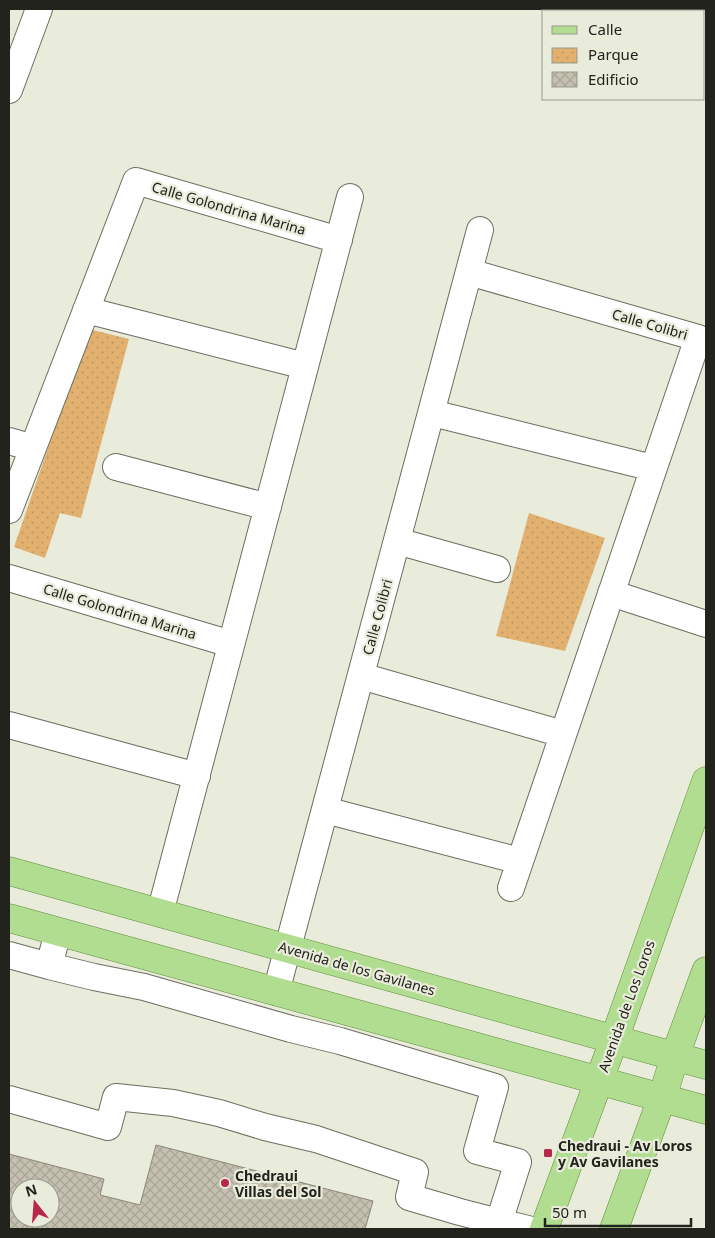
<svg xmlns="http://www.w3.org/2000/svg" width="715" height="1238" font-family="'Noto Sans',sans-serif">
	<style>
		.park { fill: url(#park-dots) }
		.building { fill: url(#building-cross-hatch); stroke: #8b8778; fill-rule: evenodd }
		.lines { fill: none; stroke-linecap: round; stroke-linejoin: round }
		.minor-casing { stroke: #6c6e5f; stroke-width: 28 }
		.major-casing { stroke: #5d8d38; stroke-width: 29 }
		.minor { stroke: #fff; stroke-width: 26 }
		.major { stroke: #b1dd91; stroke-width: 28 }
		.poi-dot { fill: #b8274c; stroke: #e9ebdb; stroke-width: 2 }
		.labels { text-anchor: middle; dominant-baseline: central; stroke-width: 4.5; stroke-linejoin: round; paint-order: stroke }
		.street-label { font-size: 14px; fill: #22231d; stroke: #e9ebdb }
		.poi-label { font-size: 14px; font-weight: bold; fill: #22231d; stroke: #e9ebdb; text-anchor: start }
	</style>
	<defs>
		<pattern id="park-dots" width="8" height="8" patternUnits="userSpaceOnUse" patternTransform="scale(1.25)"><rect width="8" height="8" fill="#e2b170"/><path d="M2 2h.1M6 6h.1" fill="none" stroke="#c29861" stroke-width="1.8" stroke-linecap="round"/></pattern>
		<pattern id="building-cross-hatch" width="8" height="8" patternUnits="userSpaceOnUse" patternTransform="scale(1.25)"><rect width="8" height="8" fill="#c5c0b0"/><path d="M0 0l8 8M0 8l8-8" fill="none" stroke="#a9a597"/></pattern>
	</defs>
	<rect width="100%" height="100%" fill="#e9ebdb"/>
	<!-- park -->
	<path class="park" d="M 89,329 L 129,339 L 81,518 L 60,513 L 45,558 L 14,547 Z
		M 529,513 L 605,538 L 565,651 L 496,636 Z"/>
	<!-- building -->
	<path class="building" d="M 156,1145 L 373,1201 L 365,1229 L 9,1229 L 9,1154 L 104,1179 L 100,1195 L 140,1205 ZM 20,1188 L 50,1188 L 50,1218 L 20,1218 Z"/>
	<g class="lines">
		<!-- minor casing -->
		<g class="minor-casing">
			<path id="minor" d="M 9,90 L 39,9
				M 469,272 L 698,338 L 511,888
				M 86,310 L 305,366
				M 432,413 L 653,468
				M 9,441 L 33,448
				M 116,467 L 268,507
				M 9,510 L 136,181 L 339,240
				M 397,541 L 497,569
				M 9,578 L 231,644
				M 611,593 L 706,624
				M 361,676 L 563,734
				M 9,725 L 197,776
				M 325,810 L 520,861
				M 160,913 L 350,197
				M 9,955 L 49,966 L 58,932
				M 276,992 L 480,230
				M 9,1099 L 108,1127 L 116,1097 L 173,1103 L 219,1113 L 265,1127 L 316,1139 L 415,1172 L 409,1197 L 460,1212 L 499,1222 L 518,1162 L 477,1151 L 495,1087 L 340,1041 L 291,1029 L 144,987 L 94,977 L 49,966
				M 499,1222 L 528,1229"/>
		</g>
		<!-- major casing -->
		<g class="major-casing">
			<path id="major" d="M 9,871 L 706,1065
				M 9,918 L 706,1110
				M 544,1229 L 614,1040 L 706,781
				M 614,1229 L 662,1098 L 675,1056 L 706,971"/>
		</g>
		<!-- minor -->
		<use href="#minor" class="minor"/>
		<!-- major -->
		<use href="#major" class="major"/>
	</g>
	<!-- markers -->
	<g class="poi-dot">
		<rect x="543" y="1148" width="10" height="10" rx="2.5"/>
		<circle cx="225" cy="1183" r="5"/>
	</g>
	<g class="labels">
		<!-- street labels -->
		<g class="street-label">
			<text transform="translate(229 208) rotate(16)">Calle Golondrina Marina</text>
			<text transform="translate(650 324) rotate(16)">Calle Colibri</text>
			<text transform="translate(120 611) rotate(17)">Calle Golondrina Marina</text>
			<text transform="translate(377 617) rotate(-75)">Calle Colibri</text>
			<text transform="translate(357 968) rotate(16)">Avenida de los Gavilanes</text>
			<text transform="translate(626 1006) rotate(-70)">Avenida de Los Loros</text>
		</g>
		<!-- poi labels -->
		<g class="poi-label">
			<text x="558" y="1145">Chedraui - Av Loros<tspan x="558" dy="16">y Av Gavilanes</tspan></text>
			<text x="235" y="1175">Chedraui<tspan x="235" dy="16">Villas del Sol</tspan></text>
		</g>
	</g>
	<!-- border -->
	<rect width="715" height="1238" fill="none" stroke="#22231d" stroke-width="20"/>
	<!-- legend -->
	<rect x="542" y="10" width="162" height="90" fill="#e9ebdb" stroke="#999b8f"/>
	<rect x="552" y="26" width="25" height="8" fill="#b1dd91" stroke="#999b8f"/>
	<text x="588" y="35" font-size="15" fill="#22231d">Calle</text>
	<rect x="552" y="48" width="25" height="15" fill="url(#park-dots)" stroke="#999b8f"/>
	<text x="588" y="60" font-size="15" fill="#22231d">Parque</text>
	<rect x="552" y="72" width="25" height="15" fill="url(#building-cross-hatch)" stroke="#999b8f"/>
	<text x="588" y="85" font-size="15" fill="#22231d">Edificio</text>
	<!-- north arrow -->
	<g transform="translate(35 1203) rotate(343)"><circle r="24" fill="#e9ebdb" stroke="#999b8f"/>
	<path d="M0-4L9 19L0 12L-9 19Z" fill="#b8274c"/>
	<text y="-8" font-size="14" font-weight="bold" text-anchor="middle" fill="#22231d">N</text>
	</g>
	<!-- scale -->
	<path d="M545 1218v8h146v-8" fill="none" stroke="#22231d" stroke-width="2.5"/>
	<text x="552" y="1218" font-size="15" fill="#22231d" stroke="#e9ebdb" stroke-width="4" paint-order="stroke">50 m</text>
</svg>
